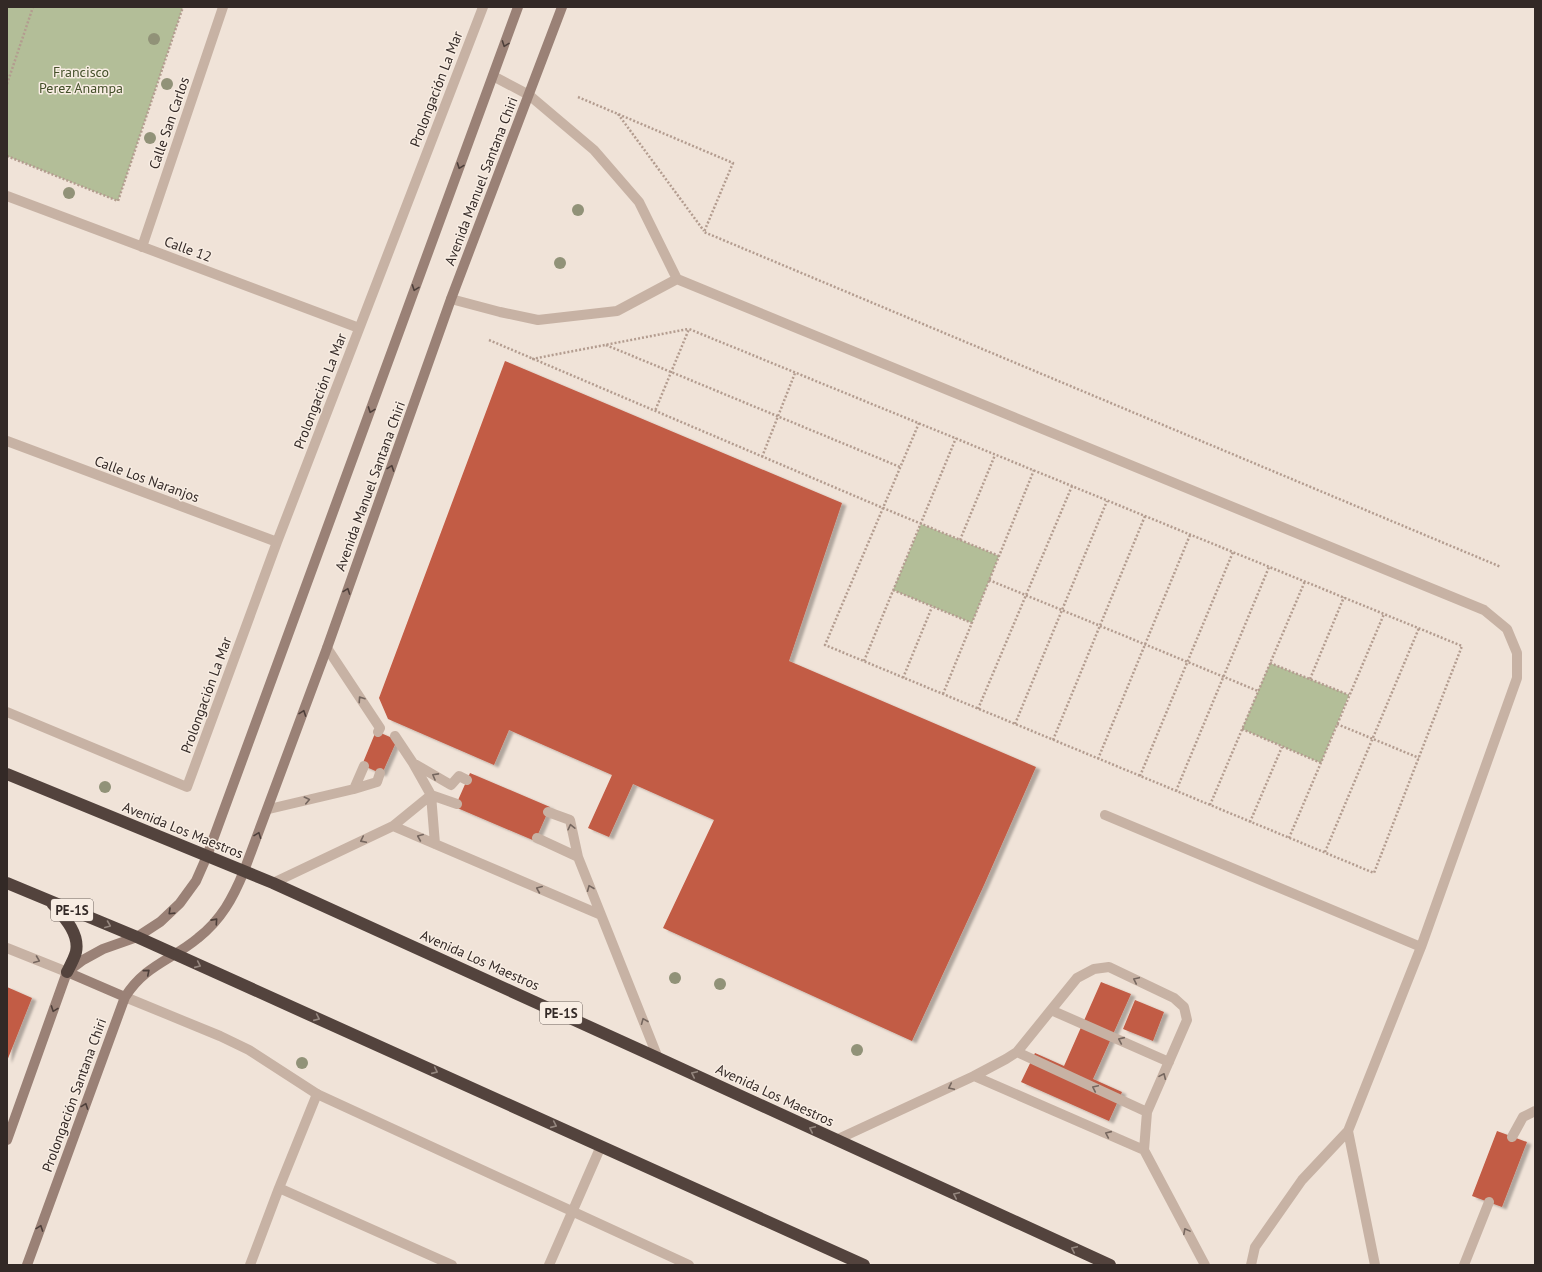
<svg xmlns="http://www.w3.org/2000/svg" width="1542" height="1272" font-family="'PT Sans',sans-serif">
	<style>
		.green { fill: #b3be98 }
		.building { fill: #c25b44; filter: url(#shadow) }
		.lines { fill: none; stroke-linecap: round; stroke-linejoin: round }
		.path { stroke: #b39c8f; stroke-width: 2.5; stroke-dasharray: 2 2; stroke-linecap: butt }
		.lane { stroke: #c7b2a4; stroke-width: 10 }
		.street { stroke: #c7b2a4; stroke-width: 10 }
		.secondary { stroke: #9a8176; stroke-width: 10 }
		.highway { stroke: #53433d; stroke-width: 12 }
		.tree { fill: #919278 }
		.oneway { stroke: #4d3f3a }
		.oneway2 { stroke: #76675f }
		.oneway3 { stroke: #95877f }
		.labels { text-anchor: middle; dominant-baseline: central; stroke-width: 3; stroke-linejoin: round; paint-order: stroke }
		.shield { fill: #f8ede3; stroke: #6e645f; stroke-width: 1 }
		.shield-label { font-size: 13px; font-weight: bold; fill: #332926 }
		.park-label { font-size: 14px; fill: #44502a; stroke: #f8ede3 }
		.street-label { font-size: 14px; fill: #332926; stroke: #f8ede3 }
	</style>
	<defs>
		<filter id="shadow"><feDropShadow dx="4.5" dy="2.5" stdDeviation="1" flood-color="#0004"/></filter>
	</defs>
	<rect width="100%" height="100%" fill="#f0e3d8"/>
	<!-- green -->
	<path class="green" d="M 7,7 L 183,7 L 118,201 L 7,156 Z
		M 921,524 L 999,556 L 972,623 L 893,590 Z
		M 1270,663 L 1349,695 L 1321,763 L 1242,729 Z"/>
	<!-- building -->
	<path class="building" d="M 505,361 L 842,503 L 789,661 L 1036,767 L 984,885 L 912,1041 L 663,928 L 714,820 L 633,784 L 609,837 L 588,828 L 612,775 L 509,730 L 494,765 L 388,719 L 379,698 Z
		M 376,731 L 397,740 L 382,774 L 362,765 Z
		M 470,773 L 550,807 L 535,841 L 455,807 Z
		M 1101,982 L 1131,994 L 1093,1079 L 1122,1092 L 1109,1121 L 1021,1082 L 1035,1053 L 1064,1066 Z
		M 7,987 L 32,998 L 7,1061 Z
		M 1135,1000 L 1164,1012 L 1153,1041 L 1123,1029 Z
		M 1497,1131 L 1527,1142 L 1502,1207 L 1472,1196 Z"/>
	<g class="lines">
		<!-- path -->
		<path class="path" d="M 7,84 L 33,7
			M 578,97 L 733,163 L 704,232 L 1501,567
			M 618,114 L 704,231
			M 7,156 L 118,201 L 183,7
			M 489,340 L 883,508 L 825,645 L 1374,873 L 1462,646 L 689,329 L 655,411
			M 606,345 L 900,467
			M 532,359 L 688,329
			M 919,423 L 883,508 L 999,556
			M 762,457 L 795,373
			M 960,540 L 995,455
			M 989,580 L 1258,691
			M 893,590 L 972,623
			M 864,661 L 956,438
			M 1270,663 L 1349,695
			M 903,678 L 932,607
			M 1310,679 L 1344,597
			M 943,694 L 1034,470
			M 978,709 L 1072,486
			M 1015,724 L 1107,501
			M 1337,724 L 1419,758
			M 1242,729 L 1321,763
			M 1053,740 L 1145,516
			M 1098,759 L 1190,535
			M 1140,776 L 1233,552
			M 1176,791 L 1269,567
			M 1210,805 L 1305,581
			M 1250,822 L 1282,747
			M 1289,838 L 1384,614
			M 1325,852 L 1419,628"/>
		<!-- lane -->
		<path class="lane" d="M 493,76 L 529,95 L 594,150 L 639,202 L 677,279 L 1484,610 L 1507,629 L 1517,653 L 1517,678 L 1421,947 L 1348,1131 L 1302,1180 L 1255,1247 L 1251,1265
			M 451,299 L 500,312 L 538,320 L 617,311 L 677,279
			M 327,648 L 380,728 L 378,732
			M 395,736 L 413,763 L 451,785 L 459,776 L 467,780
			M 413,763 L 431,795 L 435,844
			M 354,789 L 377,782 L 380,773
			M 269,809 L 354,789 L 364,766
			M 548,812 L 570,820 L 578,857
			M 1105,815 L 1421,947
			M 393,826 L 601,915
			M 537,838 L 578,857 L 658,1058
			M 273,883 L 393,826 L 431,795 L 457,804
			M 1051,1010 L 1077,978 L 1094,969 L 1109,967 L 1174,998 L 1184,1007 L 1187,1020 L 1147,1112
			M 1017,1052 L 1051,1010 L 1169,1062
			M 974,1076 L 1006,1059 L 1017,1052 L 1147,1112 L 1144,1150
			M 1348,1131 L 1375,1265
			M 1512,1137 L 1523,1117 L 1535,1111
			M 836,1140 L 974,1076 L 1144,1150 L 1205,1265
			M 279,1188 L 452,1265
			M 250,1265 L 279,1188 L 317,1094
			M 549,1265 L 601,1146
			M 1464,1265 L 1489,1202"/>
		<!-- street -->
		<path class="street" d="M 7,196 L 359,328
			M 142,247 L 223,7
			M 7,441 L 277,542
			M 7,712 L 187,787 L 277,542 L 483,7
			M 7,948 L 67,972
			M 125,997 L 220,1036 L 249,1050 L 317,1094 L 689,1265"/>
		<!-- secondary -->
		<path class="secondary" d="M 67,972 L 125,997
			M 7,1140 L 67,972 L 83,960 L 103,949 L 137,937 L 160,922 L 180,903 L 196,881 L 207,856 L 518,7
			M 27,1265 L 125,997 C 145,965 172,960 198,938 C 221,920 233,898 244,871 L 327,648 L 451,299 L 562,7"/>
		<!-- highway -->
		<path class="highway" d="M 7,774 L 273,883 L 658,1058 L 1110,1265
			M 7,883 L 137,937 L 864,1265
			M 52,903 C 63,916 80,933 76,952 C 74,959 70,966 67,972"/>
	</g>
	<!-- trees -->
	<g class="tree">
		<circle cx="154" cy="39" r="6"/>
		<circle cx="167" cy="84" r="6"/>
		<circle cx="150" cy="138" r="6"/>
		<circle cx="69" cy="193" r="6"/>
		<circle cx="578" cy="210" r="6"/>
		<circle cx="560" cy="263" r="6"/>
		<circle cx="105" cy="787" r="6"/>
		<circle cx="675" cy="978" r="6"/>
		<circle cx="720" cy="984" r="6"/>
		<circle cx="857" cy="1050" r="6"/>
		<circle cx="302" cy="1063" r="6"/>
	</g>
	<!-- one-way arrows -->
	<defs><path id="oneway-chevron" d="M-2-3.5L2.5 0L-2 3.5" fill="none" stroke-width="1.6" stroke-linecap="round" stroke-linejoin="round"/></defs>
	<g class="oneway">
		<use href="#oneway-chevron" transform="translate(505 44) rotate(110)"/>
		<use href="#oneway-chevron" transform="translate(460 166) rotate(110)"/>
		<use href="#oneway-chevron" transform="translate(415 288) rotate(110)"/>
		<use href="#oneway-chevron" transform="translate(371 410) rotate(110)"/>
		<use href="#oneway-chevron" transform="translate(391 468) rotate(-70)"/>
		<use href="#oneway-chevron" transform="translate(347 591) rotate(-70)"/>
		<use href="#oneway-chevron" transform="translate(303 713) rotate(-70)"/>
		<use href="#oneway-chevron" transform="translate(258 835) rotate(-69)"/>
		<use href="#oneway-chevron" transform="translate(171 912) rotate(136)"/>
		<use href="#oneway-chevron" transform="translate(215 921) rotate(-48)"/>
		<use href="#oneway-chevron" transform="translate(147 972) rotate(-40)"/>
		<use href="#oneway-chevron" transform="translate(54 1009) rotate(110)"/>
		<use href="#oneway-chevron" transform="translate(85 1106) rotate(-70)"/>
		<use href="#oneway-chevron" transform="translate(40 1228) rotate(-70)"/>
	</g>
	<g class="oneway2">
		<use href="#oneway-chevron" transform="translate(361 699) rotate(-124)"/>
		<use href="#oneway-chevron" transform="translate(435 776) rotate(-151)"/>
		<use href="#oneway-chevron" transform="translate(307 800) rotate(-13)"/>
		<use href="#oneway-chevron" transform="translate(571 827) rotate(-103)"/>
		<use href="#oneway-chevron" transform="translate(420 837) rotate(-157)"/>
		<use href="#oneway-chevron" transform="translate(363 840) rotate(154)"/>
		<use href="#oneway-chevron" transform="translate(590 888) rotate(-112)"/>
		<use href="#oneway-chevron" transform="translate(539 889) rotate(-157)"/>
		<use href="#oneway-chevron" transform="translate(37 960) rotate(22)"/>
		<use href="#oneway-chevron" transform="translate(1136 980) rotate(-155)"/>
		<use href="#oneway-chevron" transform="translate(644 1021) rotate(-112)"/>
		<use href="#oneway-chevron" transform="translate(1121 1040) rotate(-156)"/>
		<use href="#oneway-chevron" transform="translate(1163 1076) rotate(-66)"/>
		<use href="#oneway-chevron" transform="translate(951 1087) rotate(155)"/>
		<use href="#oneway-chevron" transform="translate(1095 1088) rotate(-155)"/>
		<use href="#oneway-chevron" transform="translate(1108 1134) rotate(-156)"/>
		<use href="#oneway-chevron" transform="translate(1186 1231) rotate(-118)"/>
	</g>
	<g class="oneway3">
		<use href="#oneway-chevron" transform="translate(108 925) rotate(22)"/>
		<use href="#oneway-chevron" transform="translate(198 965) rotate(24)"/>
		<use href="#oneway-chevron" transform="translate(317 1018) rotate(24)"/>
		<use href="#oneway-chevron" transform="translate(435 1071) rotate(24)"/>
		<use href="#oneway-chevron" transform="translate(694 1074) rotate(-155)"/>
		<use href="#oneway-chevron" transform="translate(554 1125) rotate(24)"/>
		<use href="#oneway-chevron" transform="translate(812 1129) rotate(-155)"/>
		<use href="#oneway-chevron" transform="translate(956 1195) rotate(-155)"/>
		<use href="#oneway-chevron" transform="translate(1074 1249) rotate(-155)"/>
	</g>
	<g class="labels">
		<!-- shield labels -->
		<g class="shield">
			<rect x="51" y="899" width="42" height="22" rx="3"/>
			<rect x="540" y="1002" width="42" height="22" rx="3"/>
		</g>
		<g class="shield-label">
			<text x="72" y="910">PE-1S</text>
			<text x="561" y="1013">PE-1S</text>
		</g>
		<!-- park labels -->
		<g class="park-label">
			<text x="81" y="72">Francisco<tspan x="81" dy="16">Perez Anampa</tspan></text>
		</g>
		<!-- street labels -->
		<g class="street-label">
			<text transform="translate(436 89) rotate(-69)">Prolongación La Mar</text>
			<text transform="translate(169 123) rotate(-71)">Calle San Carlos</text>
			<text transform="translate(481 181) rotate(-69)">Avenida Manuel Santana Chiri</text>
			<text transform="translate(188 249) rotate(20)">Calle 12</text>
			<text transform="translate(320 391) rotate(-69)">Prolongación La Mar</text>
			<text transform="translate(147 479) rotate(20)">Calle Los Naranjos</text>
			<text transform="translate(370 486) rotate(-70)">Avenida Manuel Santana Chiri</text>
			<text transform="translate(206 695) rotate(-70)">Prolongación La Mar</text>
			<text transform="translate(183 830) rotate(22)">Avenida Los Maestros</text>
			<text transform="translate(480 960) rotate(24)">Avenida Los Maestros</text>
			<text transform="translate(74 1095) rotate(-70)">Prolongación Santana Chiri</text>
			<text transform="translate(775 1095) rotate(25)">Avenida Los Maestros</text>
		</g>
	</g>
	<!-- border -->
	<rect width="1542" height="1272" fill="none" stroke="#332926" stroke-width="16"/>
</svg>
